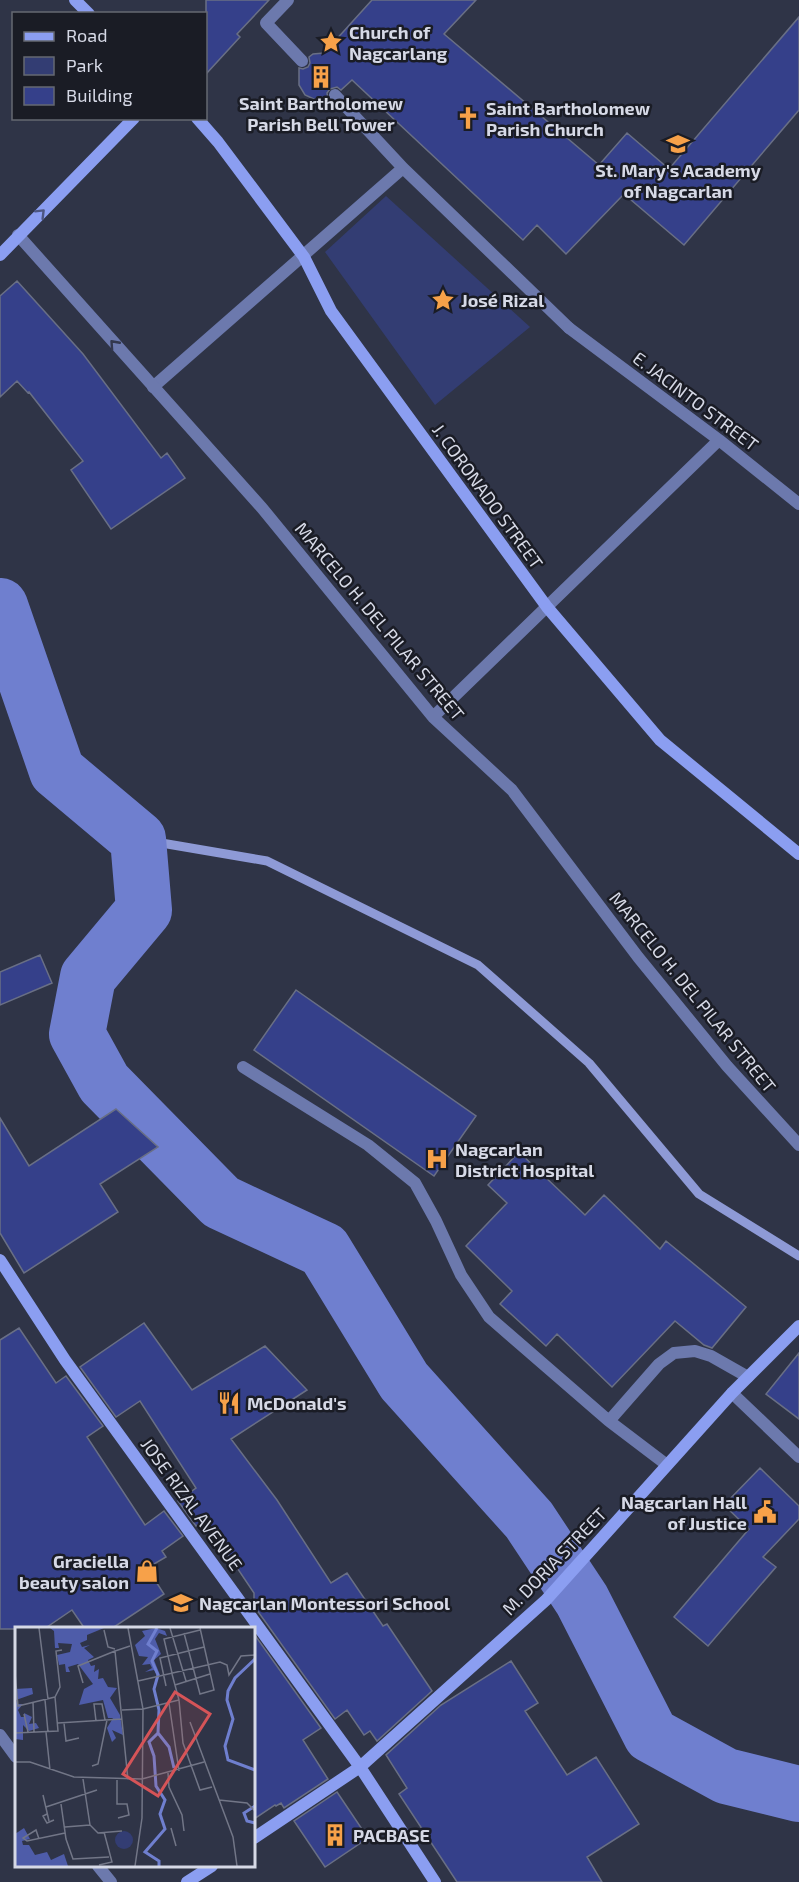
<svg xmlns="http://www.w3.org/2000/svg" width="799" height="1882" font-family="'Exo 2',sans-serif">
	<style>
		.green { fill: #333d73 }
		.lines { fill: none; stroke-linecap: round; stroke-linejoin: round }
		.stream { stroke: #8e9ad6; stroke-width: 9 }
		.river { stroke: #6f7fcf; stroke-width: 56 }
		.building { fill: #35408a; stroke: #696f85; stroke-width: 1.5 }
		.lane { stroke: #6c79ad; stroke-width: 12 }
		.street { stroke: #6c79ad; stroke-width: 12 }
		.secondary { stroke: #8b9ef1; stroke-width: 12 }
		.oneway { stroke: #4d5681 }
		.oneway2 { stroke: #33384e }
		.labels { text-anchor: middle; dominant-baseline: central; stroke-width: 5; stroke-linejoin: round; paint-order: stroke }
		.poi-label { font-size: 18px; font-weight: bold; fill: #d6d9e6; stroke: #1a1c25; text-anchor: start }
		.street-label { font-size: 18px; fill: #d6d9e6; stroke: #1a1c25 }
		.inset-river { fill: none; stroke: #6f7fcf; stroke-width: 3 }
		.inset-road { fill: none; stroke: #727687; stroke-width: 1.5 }
		.view { fill: #d65458; fill-opacity: 0.15; stroke: #d65458; stroke-width: 3 }
		.inset-edge { fill: none; stroke: #d6d9e6; stroke-width: 3 }
	</style>
	<rect width="100%" height="100%" fill="#2f3447"/>
	<!-- green -->
	<path class="green" d="M 386,196 L 530,327 L 435,405 L 325,252 Z"/>
	<g class="lines">
		<!-- stream -->
		<path class="stream" d="M 138,839 L 267,861 L 478,965 L 589,1063 L 699,1194 L 799,1256"/>
		<!-- river -->
		<path class="river" d="M 0,606 L 57,771 L 138,839 L 144,910 L 88,977 L 77,1034 L 104,1083 L 221,1202 L 324,1250 L 404,1381 L 529,1520 L 582,1600 L 651,1735 L 726,1776 L 799,1794"/>
	</g>
	<!-- building -->
	<path class="building" d="M 206,0 L 269,0 L 237,34 L 240,37 L 206,74 Z
		M 372,0 L 476,0 L 444,34 L 599,165 L 627,133 L 669,169 L 799,17 L 799,110 L 684,245 L 624,194 L 566,254 L 537,225 L 523,240 L 352,80 L 341,90 L 337,87 L 330,89 L 327,93 L 328,99 L 324,100 L 316,100 L 305,95 L 299,85 L 299,68 L 303,69 L 308,67 L 310,63 L 309,57 L 313,54 L 324,53 Z
		M 17,281 L 83,354 L 161,458 L 167,453 L 185,478 L 111,529 L 71,470 L 83,461 L 29,392 L 28,393 L 17,381 L 0,397 L 0,296 Z
		M 40,955 L 52,983 L 0,1005 L 0,972 Z
		M 296,990 L 476,1116 L 434,1176 L 254,1050 Z
		M 116,1109 L 158,1147 L 100,1184 L 118,1212 L 24,1273 L 0,1233 L 0,1118 L 29,1166 Z
		M 519,1152 L 585,1215 L 604,1195 L 660,1249 L 666,1241 L 746,1307 L 712,1348 L 704,1345 L 675,1321 L 612,1387 L 557,1334 L 546,1346 L 500,1304 L 512,1291 L 466,1246 L 507,1203 L 488,1185 Z
		M 144,1323 L 192,1390 L 265,1346 L 307,1390 L 231,1439 L 277,1500 L 331,1583 L 347,1573 L 383,1626 L 387,1624 L 432,1691 L 377,1741 L 370,1731 L 364,1735 L 347,1710 L 335,1719 L 254,1606 L 254,1593 L 205,1520 L 196,1526 L 178,1501 L 196,1488 L 140,1401 L 116,1417 L 80,1367 Z
		M 19,1328 L 56,1383 L 66,1376 L 103,1426 L 87,1437 L 145,1525 L 164,1511 L 183,1536 L 162,1551 L 166,1557 L 147,1568 L 164,1594 L 111,1629 L 85,1629 L 72,1610 L 44,1629 L 0,1629 L 0,1340 Z
		M 799,1353 L 799,1419 L 766,1394 Z
		M 760,1468 L 799,1506 L 799,1519 L 763,1557 L 776,1567 L 708,1646 L 674,1617 L 749,1529 L 724,1505 Z
		M 254,1634 L 321,1728 L 303,1740 L 328,1779 L 284,1808 L 281,1803 L 276,1806 L 275,1805 L 254,1819 Z
		M 511,1661 L 538,1703 L 525,1711 L 567,1775 L 596,1757 L 639,1824 L 587,1857 L 602,1882 L 457,1882 L 399,1794 L 407,1788 L 386,1755 L 441,1705 Z
		M 337,1792 L 368,1838 L 325,1867 L 294,1821 Z"/>
	<g class="lines">
		<!-- lane -->
		<path class="lane" d="M 288,0 L 266,23 L 302,61
			M 335,95 L 403,168 L 569,328
			M 153,387 L 403,168
			M 243,1067 L 368,1145 L 415,1183 L 436,1221 L 461,1275 L 489,1317 L 609,1421 L 667,1465
			M 609,1421 L 659,1364 L 674,1353 L 695,1351 L 711,1356 L 748,1377"/>
		<!-- street -->
		<path class="street" d="M 18,235 L 262,508 L 433,717 L 512,790 L 638,957 L 727,1066 L 799,1145
			M 569,328 L 719,440 L 799,504
			M 433,717 L 719,440
			M 732,1393 L 799,1457
			M 0,1735 L 16,1757
			M 98,1866 L 111,1882"/>
		<!-- secondary -->
		<path class="secondary" d="M 75,0 L 89,14
			M 197,118 L 218,142 L 304,257 L 331,311 L 547,607 L 660,740 L 799,854
			M 0,255 L 134,118
			M 0,1260 L 65,1360 L 360,1767 L 435,1882
			M 254,1838 L 360,1767 L 546,1600 L 732,1393 L 799,1326
			M 187,1882 L 212,1866"/>
	</g>
	<!-- one-way arrows -->
	<defs><path id="oneway-chevron" d="M-2-3.5L2.5 0L-2 3.5" fill="none" stroke-width="1.6" stroke-linecap="round" stroke-linejoin="round" transform="scale(1.5)"/></defs>
	<use class="oneway" href="#oneway-chevron" transform="translate(41 213) rotate(-45)"/>
	<use class="oneway2" href="#oneway-chevron" transform="translate(114 344) rotate(-132)"/>
	<!-- icons -->
	<defs>
		<g id="sight-bare" transform="scale(1.8)"><path d="M0-6L1.8-2.2L6-1.7L2.9 1.2L3.7 5.4L0 3.3L-3.7 5.4L-2.9 1.2L-6-1.7L-1.8-2.2Z" fill="#f7a149" stroke="#1a1c25" stroke-width="2.5" paint-order="stroke"/></g>
		<g id="building-bare" transform="scale(1.8)"><path d="M-4-6H4V6H1V3H-1V6H-4ZM-2.5-4.3h1.7v1.8h-1.7ZM.8-4.3h1.7v1.8H.8ZM-2.5-1h1.7V.8h-1.7ZM.8-1h1.7V.8H.8Z" fill="#f7a149" stroke="#1a1c25" stroke-width="2.5" paint-order="stroke"/></g>
		<g id="church-bare" transform="scale(1.8)"><path d="M-1.2-6h2.4v3.5h3.3v2.4h-3.3V6h-2.4V-.1h-3.3v-2.4h3.3Z" fill="#f7a149" stroke="#1a1c25" stroke-width="2.5" paint-order="stroke"/></g>
		<g id="school-bare" transform="scale(1.8)"><path d="M0-5L7-2L0 1L-7-2ZM-4 1L0 2.5L4 1V4Q0 6-4 4Z" fill="#f7a149" stroke="#1a1c25" stroke-width="2.5" paint-order="stroke"/></g>
		<g id="hospital-bare" transform="scale(1.8)"><path d="M-5-5h3v3.5h4V-5h3V5h-3V1.5h-4V5h-3Z" fill="#f7a149" stroke="#1a1c25" stroke-width="2.5" paint-order="stroke"/></g>
		<g id="restaurant-bare" transform="scale(1.8)"><path d="M-5-6h1v4h1v-4h1v4h1v-4h1v5L-1.5 .5V6h-2V.5L-5-1ZM5-6V6H3V1.5H1.5Q1.5-4 5-6Z" fill="#f7a149" stroke="#1a1c25" stroke-width="2.5" paint-order="stroke"/></g>
		<g id="civic-bare" transform="scale(1.8)"><path d="M-.6-6.5H3V-4.5H.6V-3L4-1V1h2V6H-6V1h2V-1L-.6-3ZM-1.2 2.5V6h2.4V2.5Z" fill="#f7a149" stroke="#1a1c25" stroke-width="2.5" paint-order="stroke"/></g>
		<g id="shop-bare" transform="scale(1.8)"><path d="M-5-2.5h2.3a2.7 3.5 0 0 1 5.4 0H5L5.5 6h-11ZM-1.5-2.5h3a1.5 2.3 0 0 0-3 0Z" fill="#f7a149" stroke="#1a1c25" stroke-width="2.5" paint-order="stroke"/></g>
	</defs>
	<g fill-rule="evenodd">
		<use href="#sight-bare" x="331" y="42"/>
		<use href="#building-bare" x="321" y="77"/>
		<use href="#church-bare" x="468" y="118"/>
		<use href="#school-bare" x="678" y="144"/>
		<use href="#sight-bare" x="443" y="300"/>
		<use href="#hospital-bare" x="437" y="1159"/>
		<use href="#restaurant-bare" x="229" y="1403"/>
		<use href="#civic-bare" x="765" y="1512"/>
		<use href="#shop-bare" x="147" y="1571"/>
		<use href="#school-bare" x="181" y="1603"/>
		<use href="#building-bare" x="335" y="1835"/>
	</g>
	<g class="labels">
		<!-- poi labels -->
		<g class="poi-label">
			<text x="349" y="32">Church of<tspan x="349" dy="21">Nagcarlang</tspan></text>
			<text x="321" y="103" text-anchor="middle">Saint Bartholomew<tspan x="321" dy="21">Parish Bell Tower</tspan></text>
			<text x="486" y="108">Saint Bartholomew<tspan x="486" dy="21">Parish Church</tspan></text>
			<text x="678" y="170" text-anchor="middle">St. Mary's Academy<tspan x="678" dy="21">of Nagcarlan</tspan></text>
			<text x="461" y="300">José Rizal</text>
			<text x="455" y="1149">Nagcarlan<tspan x="455" dy="21">District Hospital</tspan></text>
			<text x="247" y="1403">McDonald's</text>
			<text x="747" y="1502" text-anchor="end">Nagcarlan Hall<tspan x="747" dy="21">of Justice</tspan></text>
			<text x="129" y="1561" text-anchor="end">Graciella<tspan x="129" dy="21">beauty salon</tspan></text>
			<text x="199" y="1603">Nagcarlan Montessori School</text>
			<text x="353" y="1835">PACBASE</text>
		</g>
		<!-- street labels -->
		<g class="street-label">
			<text transform="translate(696 401) rotate(37)">E. JACINTO STREET</text>
			<text transform="translate(488 496) rotate(54)">J. CORONADO STREET</text>
			<text transform="translate(380 621) rotate(50)">MARCELO H. DEL PILAR STREET</text>
			<text transform="translate(693 992) rotate(51)">MARCELO H. DEL PILAR STREET</text>
			<text transform="translate(192 1504) rotate(54)">JOSE RIZAL AVENUE</text>
			<text transform="translate(554 1561) rotate(-46)">M. DORIA STREET</text>
		</g>
	</g>
	<!-- overview -->
	<g transform="translate(15 1627)">
		<rect width="240" height="240" fill="#2f3447"/>
		<path d="M100 213a9 9 0 1 1 18 0a9 9 0 1 1-18 0Z" fill="#333d73"/>
		<path d="M 35,1 L 89,1 L 72,8 L 72,13 L 65,16 L 67,20 L 75,18 L 69,21 L 79,30 L 73,33 L 76,39 L 80,38 L 79,45 L 84,42 L 83,52 L 88,51 L 93,60 L 102,61 L 95,71 L 105,88 L 108,108 L 97,103 L 101,111 L 97,115 L 92,101 L 98,91 L 93,91 L 88,73 L 64,78 L 69,62 L 78,57 L 63,37 L 53,40 L 55,45 L 51,45 L 50,37 L 44,38 L 42,28 L 55,25 L 57,17 L 43,16 L 44,21 L 40,21 L 39,4 ZM 141,1 L 150,4 L 152,9 L 144,6 L 140,12 L 146,27 L 139,33 L 145,48 L 142,48 L 139,43 L 130,45 L 137,41 L 135,37 L 127,38 L 133,30 L 124,29 L 120,18 L 130,9 L 127,4 ZM 17,61 L 18,67 L 1,73 L 2,77 L 8,77 L 3,83 L 6,90 L 10,90 L 9,86 L 17,90 L 14,97 L 21,96 L 24,101 L 14,104 L 8,98 L 8,113 L 0,112 L 0,62 ZM 9,201 L 15,212 L 7,214 L 8,218 L 14,218 L 20,228 L 32,225 L 36,233 L 49,227 L 53,239 L 0,239 L 0,207 Z" fill="#4e5ca9"/>
		<path class="inset-river" d="M 142,1 L 133,17 L 142,24 L 137,34 L 143,48 L 139,62 L 144,83 L 143,106 L 134,115 L 139,129 L 141,159 L 150,173 L 145,187 L 150,202 L 130,225 L 144,234 L 144,239M 240,32 L 220,51 L 213,64 L 212,73 L 218,92 L 210,119 L 213,133 L 240,143M 143,106 L 154,120 L 159,141M 240,179 L 229,186 L 232,194 L 240,196"/>
		<path class="inset-road" d="M 24,1 L 33,72M 113,1 L 128,82 L 127,191 L 120,239M 155,1 L 171,54M 89,3 L 93,20 L 100,22M 169,6 L 185,67 L 199,63 L 185,1M 0,46 L 3,79 L 40,70M 157,46 L 149,12 L 185,3M 123,54 L 205,35 L 212,38 L 214,48 L 226,29 L 240,28M 68,56 L 63,39 L 100,24M 160,58 L 195,47M 151,59 L 145,31 L 189,20M 40,70 L 45,60 L 41,24 L 47,23M 30,73 L 33,105M 164,73 L 168,116 L 185,163 L 197,160M 18,75 L 19,105M 154,76 L 164,144M 128,82 L 164,73 L 157,47M 107,83 L 128,82M 9,87 L 13,105M 81,94 L 79,77 L 87,77 L 90,93M 175,95 L 218,210 L 222,239M 43,96 L 107,92M 49,96 L 51,114 L 64,111M 31,105 L 35,143M 0,106 L 43,104 L 40,70M 0,135 L 15,135 L 59,150 L 127,152M 77,139 L 83,137 L 92,93M 153,146 L 154,160 L 167,188 L 169,204M 68,152 L 75,198 L 83,206 L 107,204M 127,152 L 189,135M 102,153 L 102,177 L 112,177 L 114,188 L 103,191M 113,153 L 100,24 L 115,19M 28,168 L 34,194M 204,173 L 232,176 L 240,184M 46,177 L 51,212 L 58,232 L 94,230M 31,180 L 82,163M 32,187 L 28,189 L 32,196 L 39,193M 50,200 L 75,198M 156,201 L 161,219M 24,212 L 21,203 L 8,211 L 12,214 L 50,206M 84,238 L 97,235 L 89,205"/>
		<path class="view" d="M 160,65 L 195,87 L 143,169 L 108,147 Z"/>
		<rect width="240" height="240" class="inset-edge"/>
	</g>
	<!-- legend -->
	<rect x="12" y="12" width="195" height="108" fill="#1a1c25" stroke="#656872" stroke-width="1.5"/>
	<rect x="24" y="32" width="30" height="9" fill="#8b9ef1" stroke="#656872" stroke-width="1.5"/>
	<text x="66" y="42" font-size="18" fill="#d6d9e6">Road</text>
	<rect x="24" y="57" width="30" height="18" fill="#333d73" stroke="#656872" stroke-width="1.5"/>
	<text x="66" y="72" font-size="18" fill="#d6d9e6">Park</text>
	<rect x="24" y="87" width="30" height="18" fill="#35408a" stroke="#656872" stroke-width="1.5"/>
	<text x="66" y="102" font-size="18" fill="#d6d9e6">Building</text>
</svg>
